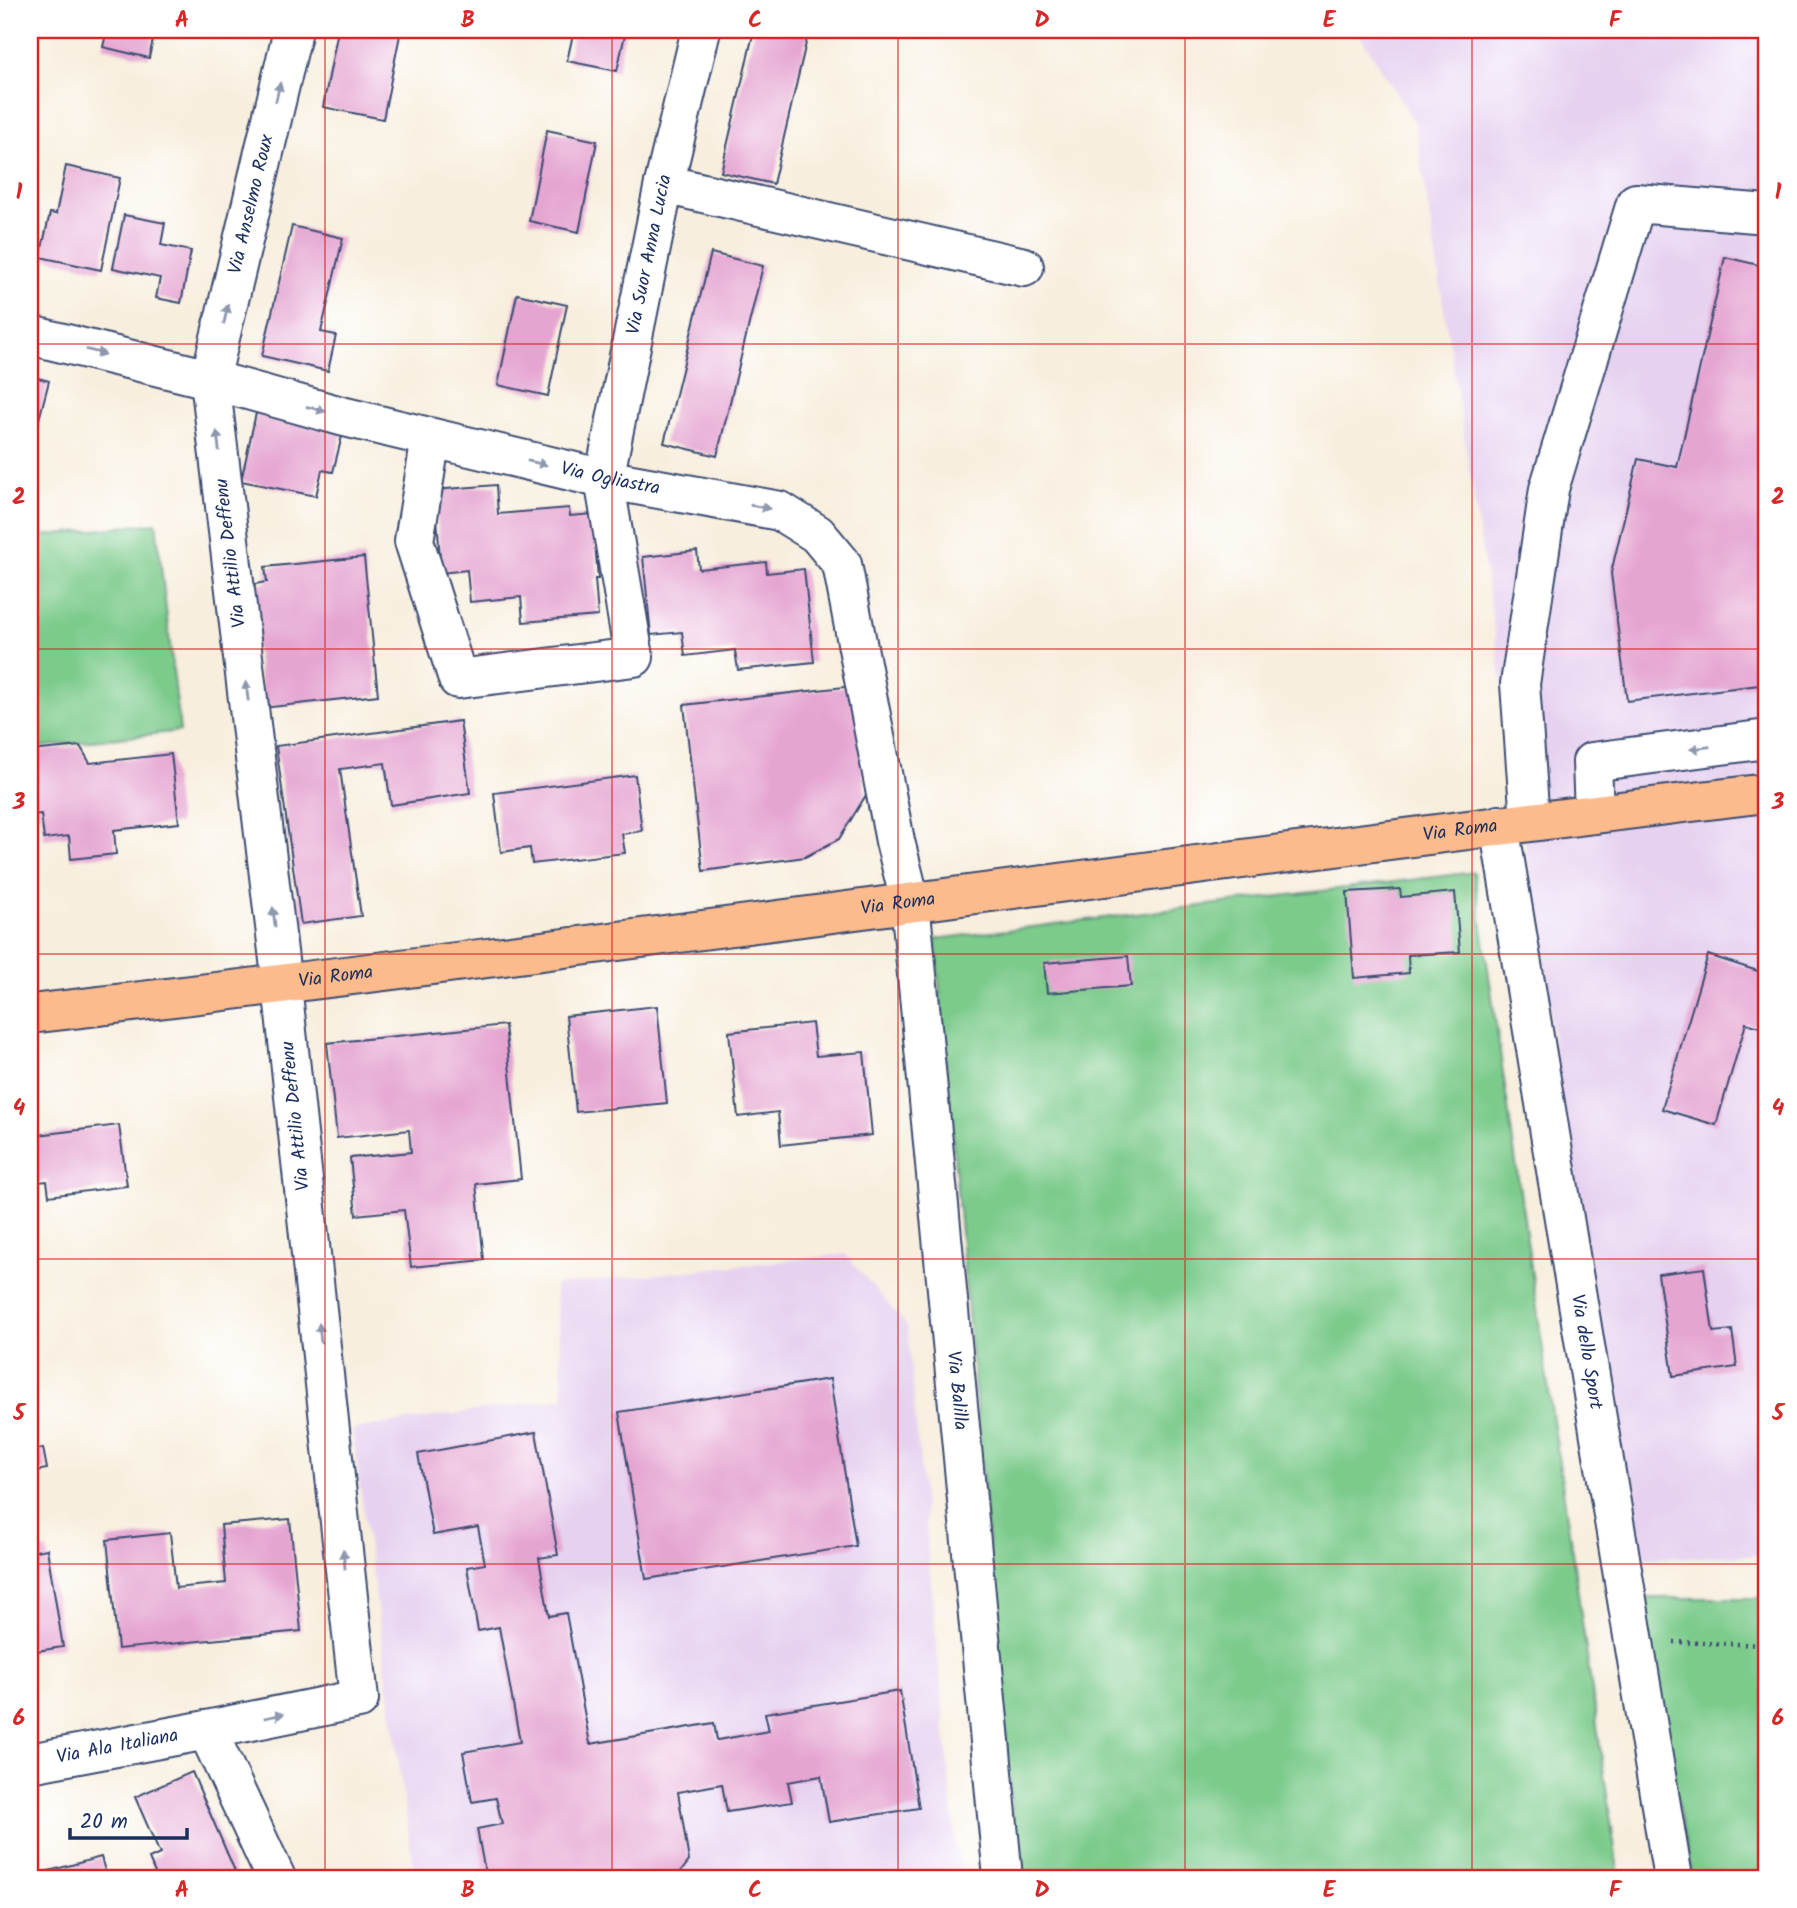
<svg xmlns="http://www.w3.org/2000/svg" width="1797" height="1908" font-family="Kalam,sans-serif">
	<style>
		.built { fill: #e6d2f0 }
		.green { fill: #7ccb8b; stroke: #4c7d74; stroke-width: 2 }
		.building { fill: #e5a5d1 }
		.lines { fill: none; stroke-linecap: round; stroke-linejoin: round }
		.minor-casing { stroke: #3c4c71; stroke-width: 42 }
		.major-casing { stroke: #3c4c71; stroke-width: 42 }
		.path { stroke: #3c4c71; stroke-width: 4.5; stroke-dasharray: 2 5; stroke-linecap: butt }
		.minor { stroke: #fff; stroke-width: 38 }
		.major { stroke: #fbbb8d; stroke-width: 38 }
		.oneway { fill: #8d97ae }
		.grid { fill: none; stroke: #d62828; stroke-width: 2; stroke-opacity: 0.55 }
		.labels { text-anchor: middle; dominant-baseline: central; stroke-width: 5; stroke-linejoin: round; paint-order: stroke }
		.street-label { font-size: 19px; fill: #1b2f5e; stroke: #fff }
		.neatline { fill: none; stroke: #d62828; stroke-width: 2.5 }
		.grid-label { font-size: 23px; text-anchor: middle; font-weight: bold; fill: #d62828 }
	</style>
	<rect width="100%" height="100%" fill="#fff"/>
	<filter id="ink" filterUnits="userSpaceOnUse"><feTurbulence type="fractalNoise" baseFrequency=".0143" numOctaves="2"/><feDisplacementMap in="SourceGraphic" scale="14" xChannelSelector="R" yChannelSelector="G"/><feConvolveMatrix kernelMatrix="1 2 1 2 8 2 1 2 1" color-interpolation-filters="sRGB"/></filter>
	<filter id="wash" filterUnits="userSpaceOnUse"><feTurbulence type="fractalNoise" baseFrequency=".00686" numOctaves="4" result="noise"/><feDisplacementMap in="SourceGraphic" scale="28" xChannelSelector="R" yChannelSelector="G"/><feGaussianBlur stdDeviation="1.57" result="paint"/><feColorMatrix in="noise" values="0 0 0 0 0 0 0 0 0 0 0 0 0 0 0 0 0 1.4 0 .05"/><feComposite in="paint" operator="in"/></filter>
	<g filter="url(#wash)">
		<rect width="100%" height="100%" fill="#f7eedd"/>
		<!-- built -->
		<path class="built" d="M 1357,30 L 1767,30 L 1767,1555 L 1628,1559 L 1494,628 L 1415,123 Z
			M 845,1254 L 907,1326 L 956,1848 L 966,1878 L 415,1878 L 352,1429 L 564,1398 L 555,1285 Z"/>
		<!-- green -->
		<path class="green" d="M 156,523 L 180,731 L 30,748 L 30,537 Z
			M 1474,872 L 1619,1878 L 1018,1878 L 935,939 Z
			M 1639,1598 L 1767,1598 L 1767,1878 L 1692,1878 Z"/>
		<g id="blocks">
			<!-- building -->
			<path class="building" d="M 107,30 L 155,30 L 149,58 L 103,47 Z
				M 338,30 L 401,30 L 383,119 L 323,107 Z
				M 574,30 L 626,30 L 617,71 L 567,61 Z
				M 754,30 L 809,30 L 773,184 L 721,172 Z
				M 1730,30 L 1767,30 L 1767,40 L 1729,35 Z
				M 547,130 L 597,141 L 579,232 L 529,221 Z
				M 66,166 L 120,178 L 101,270 L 40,257 L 50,213 L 56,214 Z
				M 124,215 L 165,223 L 161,245 L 191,251 L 181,303 L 156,298 L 160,278 L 113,268 Z
				M 292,226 L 343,238 L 321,332 L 336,335 L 328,371 L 262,356 Z
				M 711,253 L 763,266 L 717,456 L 664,443 Z
				M 1725,257 L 1767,267 L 1767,684 L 1627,701 L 1611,573 L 1638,459 L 1677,467 Z
				M 517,294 L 567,305 L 548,396 L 498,385 Z
				M 30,376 L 49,381 L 31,450 L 30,450 Z
				M 256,413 L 343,432 L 333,472 L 322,470 L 316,496 L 241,481 Z
				M 496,485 L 498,514 L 569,508 L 570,516 L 593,514 L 598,579 L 595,579 L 598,616 L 523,622 L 521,597 L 470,602 L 467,570 L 441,573 L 435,490 Z
				M 697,551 L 699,569 L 766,562 L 767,573 L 804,569 L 814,662 L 738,670 L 735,650 L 685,656 L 682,632 L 651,635 L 643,557 Z
				M 364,557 L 378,695 L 263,708 L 249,585 L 267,582 L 265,567 Z
				M 853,686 L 866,795 L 839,839 L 805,857 L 703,871 L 684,705 Z
				M 460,721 L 470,793 L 391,805 L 385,763 L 340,769 L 361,916 L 301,924 L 276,746 Z
				M 80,746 L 90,763 L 171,754 L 179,823 L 114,830 L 116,854 L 71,859 L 69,836 L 44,839 L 41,814 L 30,815 L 30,772 L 33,771 L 31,751 Z
				M 635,775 L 642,831 L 622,834 L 625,853 L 532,864 L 530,848 L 501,852 L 494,793 Z
				M 1400,889 L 1401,897 L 1455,892 L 1460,952 L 1408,955 L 1409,973 L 1354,978 L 1347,892 Z
				M 1708,955 L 1767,974 L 1767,1029 L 1746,1023 L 1716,1125 L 1662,1109 Z
				M 1128,956 L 1131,986 L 1047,993 L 1044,963 Z
				M 657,1006 L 667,1103 L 576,1112 L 566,1016 Z
				M 812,1023 L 816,1056 L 864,1052 L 872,1135 L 781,1145 L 778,1112 L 738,1117 L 729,1032 Z
				M 505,1025 L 521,1179 L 476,1184 L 484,1260 L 411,1267 L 404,1210 L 356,1215 L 350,1158 L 411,1152 L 409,1130 L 337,1138 L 327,1043 Z
				M 119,1125 L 127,1186 L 49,1196 L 47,1181 L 30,1183 L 30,1136 Z
				M 1704,1268 L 1713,1332 L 1732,1330 L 1737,1367 L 1673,1376 L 1658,1274 Z
				M 830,1379 L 856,1546 L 646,1579 L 619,1412 Z
				M 536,1432 L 558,1555 L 539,1558 L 549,1616 L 566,1613 L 590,1744 L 714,1723 L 717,1740 L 769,1731 L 765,1713 L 900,1691 L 919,1808 L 829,1822 L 821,1776 L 788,1782 L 792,1802 L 727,1812 L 722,1784 L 678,1792 L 689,1861 L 676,1878 L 486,1878 L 477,1829 L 502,1824 L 496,1798 L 472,1802 L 463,1752 L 520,1742 L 499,1627 L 478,1631 L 467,1567 L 485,1564 L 478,1527 L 433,1535 L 418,1454 Z
				M 43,1448 L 47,1469 L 30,1472 L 30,1451 Z
				M 290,1519 L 301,1631 L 118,1649 L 107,1540 L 170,1533 L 176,1588 L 226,1583 L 221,1525 Z
				M 47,1549 L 63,1647 L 30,1652 L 30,1552 Z
				M 192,1772 L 238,1878 L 157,1878 L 149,1859 L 160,1854 L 135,1797 Z
				M 101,1857 L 107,1878 L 30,1878 L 30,1876 Z"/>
		</g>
	</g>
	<g filter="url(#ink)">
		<use href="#blocks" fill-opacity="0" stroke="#3c4c71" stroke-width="2"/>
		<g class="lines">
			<!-- minor casing -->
			<g class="minor-casing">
				<g id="minor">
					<path d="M 664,184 L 1024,267"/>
					<path id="s1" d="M 30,335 L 201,377 L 341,416 L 604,479 L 780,511 L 817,534 L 842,564 L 895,841 L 910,901 L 1003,1878"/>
					<path id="s2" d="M 431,438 L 414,541 L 458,679 L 634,657 L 604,479 L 664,184 L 701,30"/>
					<path d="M 1594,814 L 1592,762 L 1767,739"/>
					<path d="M 1530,821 L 1520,684 L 1549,489 L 1636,203 L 1767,214"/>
					<path id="s3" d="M 1499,825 L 1673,1878"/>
					<path d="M 207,1730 L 276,1878"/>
					<path id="s4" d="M 30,1763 L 207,1730 L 359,1699 L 282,985 L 210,380 L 293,30"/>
				</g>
			</g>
			<!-- major casing -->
			<g class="major-casing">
				<g id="major">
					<path id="s5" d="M 30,1014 C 610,947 1187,862 1767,793"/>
				</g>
			</g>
			<!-- path -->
			<path class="path" d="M 1674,1642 L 1767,1645"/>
			<!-- minor -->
			<use href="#minor" class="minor"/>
			<!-- major -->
			<use href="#major" class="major"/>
		</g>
		<!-- one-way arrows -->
		<defs><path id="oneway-solid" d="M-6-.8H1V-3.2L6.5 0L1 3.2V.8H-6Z" transform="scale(1.75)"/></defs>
		<g class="oneway">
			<use href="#oneway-solid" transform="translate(278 92) rotate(-77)"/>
			<use href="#oneway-solid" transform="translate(226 314) rotate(-77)"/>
			<use href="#oneway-solid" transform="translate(96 352) rotate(14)"/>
			<use href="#oneway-solid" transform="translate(316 409) rotate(15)"/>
			<use href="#oneway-solid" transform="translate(218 441) rotate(-97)"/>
			<use href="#oneway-solid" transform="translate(537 463) rotate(13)"/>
			<use href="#oneway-solid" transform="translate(760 507) rotate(10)"/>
			<use href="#oneway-solid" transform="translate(247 691) rotate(-97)"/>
			<use href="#oneway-solid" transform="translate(1700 748) rotate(173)"/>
			<use href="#oneway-solid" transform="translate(274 917) rotate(-97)"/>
			<use href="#oneway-solid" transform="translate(320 1333) rotate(-96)"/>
			<use href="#oneway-solid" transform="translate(344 1559) rotate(-96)"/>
			<use href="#oneway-solid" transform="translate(274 1716) rotate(-12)"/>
		</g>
	</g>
	<!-- grid -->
	<path class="grid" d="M 325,30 L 325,1878M 612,30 L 612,1878M 898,30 L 898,1878M 1185,30 L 1185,1878M 1472,30 L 1472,1878M 30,344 L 1767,344M 30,649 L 1767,649M 30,954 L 1767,954M 30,1259 L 1767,1259M 30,1564 L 1767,1564"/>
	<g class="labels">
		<!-- street labels -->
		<g class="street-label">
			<text stroke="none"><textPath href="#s4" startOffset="1843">Via Anselmo Roux</textPath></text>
			<text stroke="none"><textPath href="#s2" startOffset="836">Via Suor Anna Lucia</textPath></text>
			<text stroke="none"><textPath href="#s1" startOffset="598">Via Ogliastra</textPath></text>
			<text transform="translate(231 553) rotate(-97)">Via Attilio Deffenu</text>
			<text stroke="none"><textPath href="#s5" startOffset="1442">Via Roma</textPath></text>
			<text stroke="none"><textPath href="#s5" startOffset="875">Via Roma</textPath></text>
			<text stroke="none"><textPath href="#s5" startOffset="308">Via Roma</textPath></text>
			<text transform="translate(296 1116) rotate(-96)">Via Attilio Deffenu</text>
			<text stroke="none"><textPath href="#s3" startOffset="534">Via dello Sport</textPath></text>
			<text stroke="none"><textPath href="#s1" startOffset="1689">Via Balilla</textPath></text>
			<text stroke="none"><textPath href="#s4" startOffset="89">Via Ala Italiana</textPath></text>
		</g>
	</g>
	<!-- margin -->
	<rect width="1797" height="1908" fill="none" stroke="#fff" stroke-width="77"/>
	<!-- scale -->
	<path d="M70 1828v10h117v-10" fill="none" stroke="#1b2f5e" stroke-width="3.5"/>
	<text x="80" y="1828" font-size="21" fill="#1b2f5e" stroke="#ffffff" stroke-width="5" paint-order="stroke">20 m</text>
	<rect x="38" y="38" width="1720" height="1832" class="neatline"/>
	<g class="grid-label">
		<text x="182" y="27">A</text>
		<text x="468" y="27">B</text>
		<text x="755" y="27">C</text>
		<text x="1042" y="27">D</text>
		<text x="1329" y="27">E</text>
		<text x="1615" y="27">F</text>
		<text x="19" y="199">1</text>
		<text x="1778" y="199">1</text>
		<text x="19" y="504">2</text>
		<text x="1778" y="504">2</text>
		<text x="19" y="809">3</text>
		<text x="1778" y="809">3</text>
		<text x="19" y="1115">4</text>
		<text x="1778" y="1115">4</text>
		<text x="19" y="1420">5</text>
		<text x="1778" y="1420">5</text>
		<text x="19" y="1725">6</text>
		<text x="1778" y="1725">6</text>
		<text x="182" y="1897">A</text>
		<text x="468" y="1897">B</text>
		<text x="755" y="1897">C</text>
		<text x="1042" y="1897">D</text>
		<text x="1329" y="1897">E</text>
		<text x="1615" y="1897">F</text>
	</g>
</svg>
